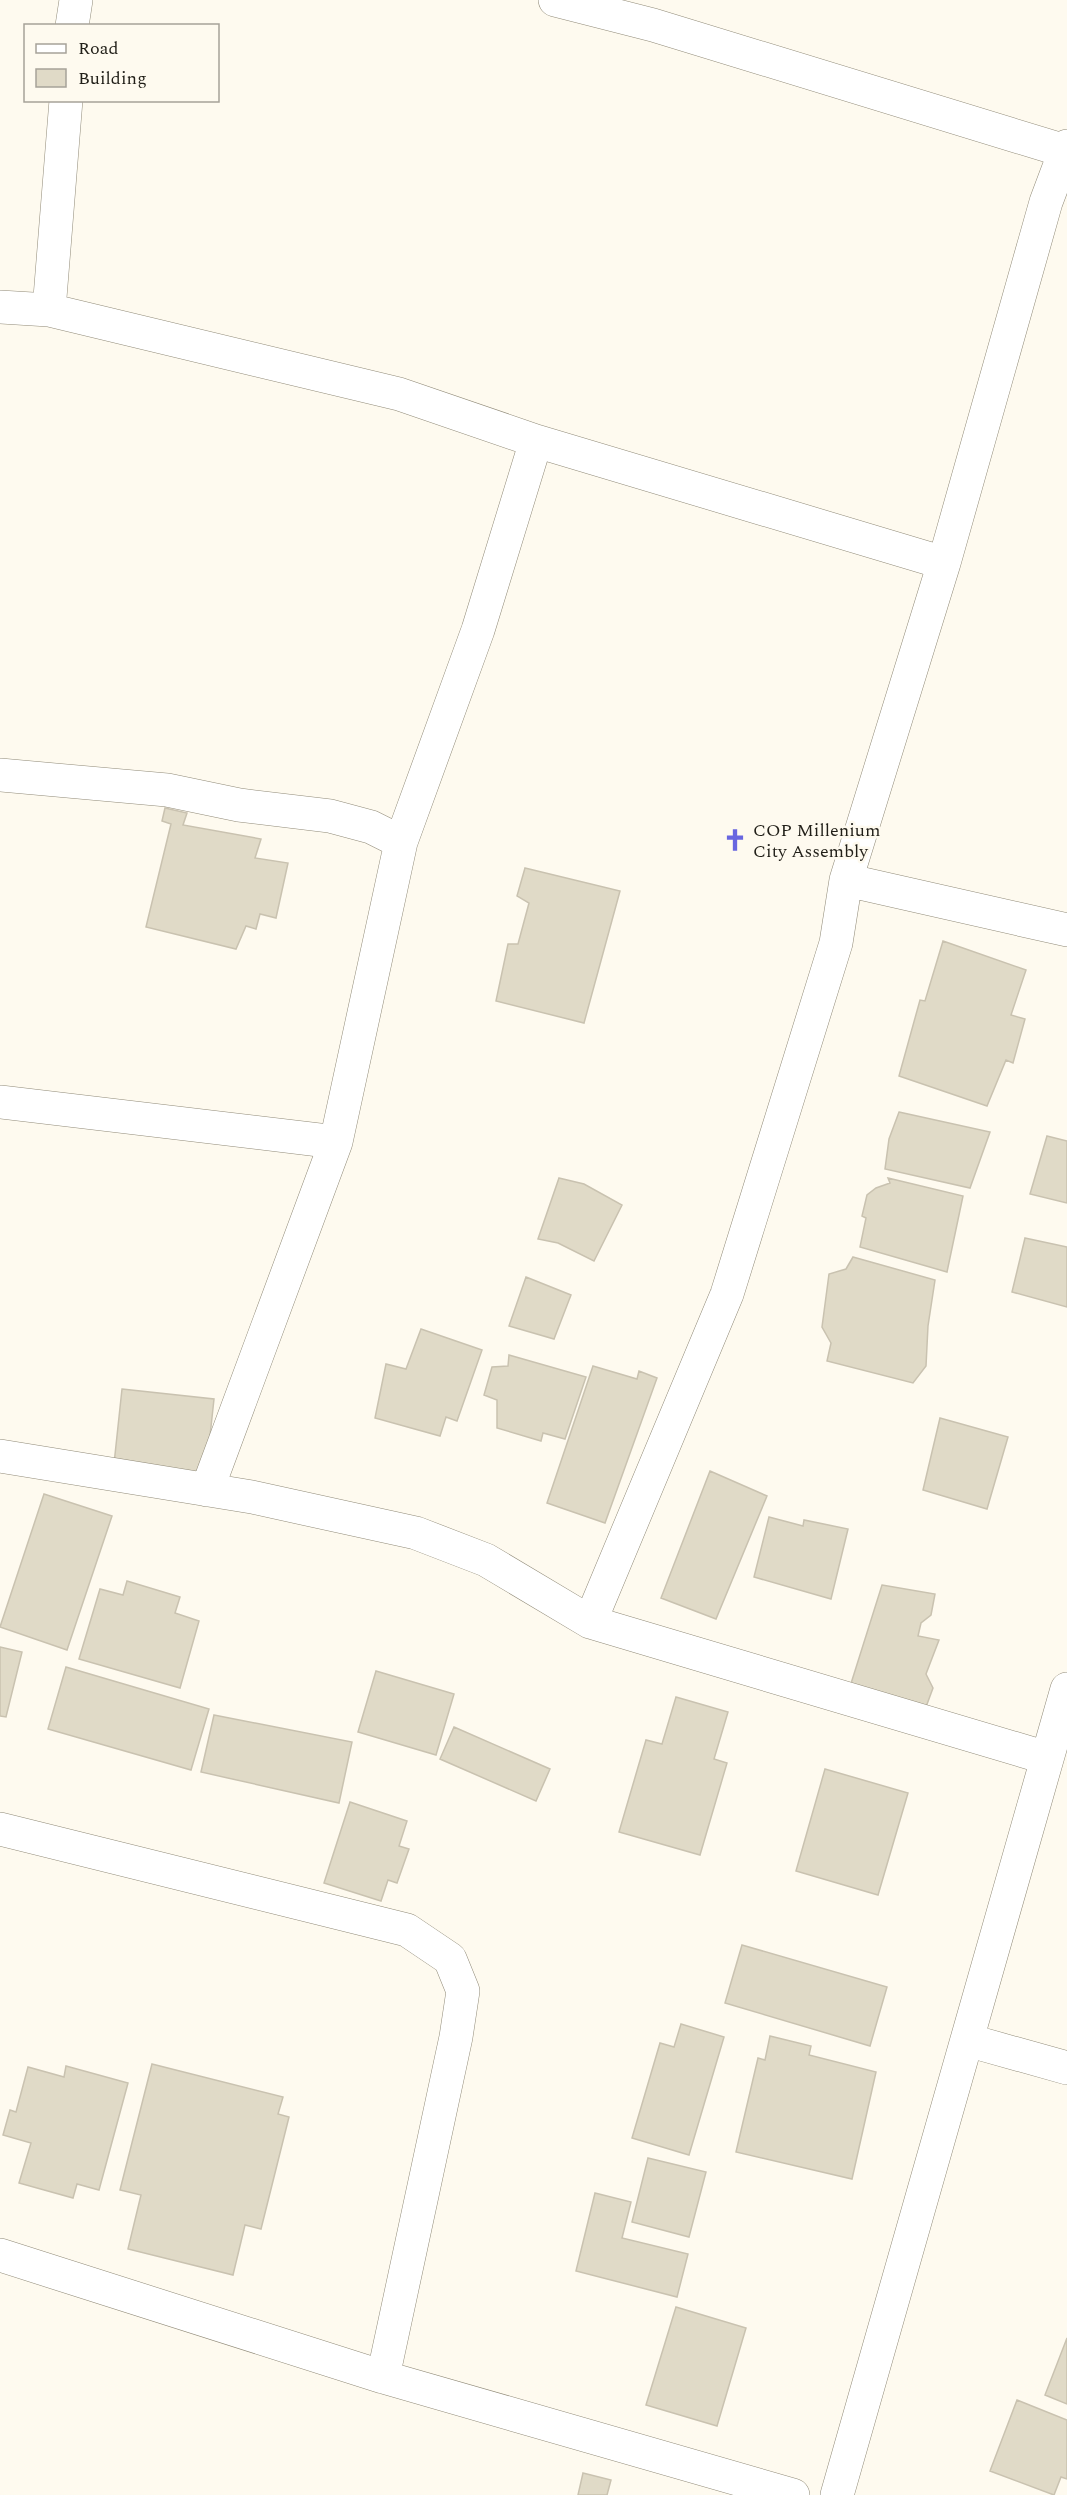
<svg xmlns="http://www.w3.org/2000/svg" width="1067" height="2495" font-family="Spectral,serif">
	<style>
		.building { fill: #e0dac7; stroke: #c9c2b0; stroke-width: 1.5 }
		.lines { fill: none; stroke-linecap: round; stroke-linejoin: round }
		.minor-casing { stroke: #918b79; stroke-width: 34 }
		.minor { stroke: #fff; stroke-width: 33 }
		.labels { text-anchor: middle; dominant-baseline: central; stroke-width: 5; stroke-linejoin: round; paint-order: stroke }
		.poi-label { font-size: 18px; fill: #211f18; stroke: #fefaef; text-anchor: start }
	</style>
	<rect width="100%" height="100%" fill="#fefaef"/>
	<!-- building -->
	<path class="building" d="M 165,808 L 187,813 L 183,825 L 261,839 L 255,858 L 288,863 L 276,918 L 260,914 L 256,929 L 246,926 L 236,949 L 146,927 L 171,824 L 162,821 Z
		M 525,868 L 620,891 L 584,1023 L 496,1001 L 508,944 L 518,944 L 529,903 L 517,896 Z
		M 943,941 L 1026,970 L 1011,1015 L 1025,1019 L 1013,1063 L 1006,1060 L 987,1106 L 899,1076 L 920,1000 L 925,1001 Z
		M 899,1112 L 990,1132 L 970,1188 L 885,1169 L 889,1139 Z
		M 1047,1136 L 1067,1141 L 1067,1203 L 1030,1194 Z
		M 559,1178 L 584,1184 L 622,1205 L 594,1261 L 558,1243 L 538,1239 Z
		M 888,1178 L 963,1196 L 947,1272 L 860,1247 L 866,1218 L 862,1216 L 867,1195 L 876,1188 L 890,1183 Z
		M 1025,1238 L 1067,1247 L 1067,1307 L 1012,1292 Z
		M 853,1257 L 935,1280 L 928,1326 L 926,1366 L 913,1383 L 827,1361 L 831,1343 L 822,1327 L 829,1274 L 846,1269 Z
		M 526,1277 L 571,1295 L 554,1339 L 509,1326 Z
		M 421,1329 L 482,1350 L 457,1421 L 446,1417 L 440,1436 L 375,1418 L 386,1364 L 406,1369 Z
		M 509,1355 L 586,1377 L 565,1439 L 543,1433 L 541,1441 L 497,1428 L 497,1400 L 484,1395 L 492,1367 L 508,1366 Z
		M 593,1366 L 637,1379 L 639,1371 L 657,1378 L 605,1523 L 547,1503 Z
		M 122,1389 L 214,1399 L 206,1473 L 114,1464 Z
		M 940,1418 L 1008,1437 L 987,1509 L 923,1490 Z
		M 710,1471 L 767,1496 L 716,1619 L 661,1598 Z
		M 44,1494 L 112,1516 L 67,1650 L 0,1627 Z
		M 769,1517 L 803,1526 L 804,1520 L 848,1529 L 831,1599 L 754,1577 Z
		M 127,1581 L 180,1597 L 175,1613 L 199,1621 L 180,1688 L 79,1659 L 100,1589 L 123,1595 Z
		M 882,1585 L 935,1594 L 931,1615 L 921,1623 L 918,1636 L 939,1640 L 926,1674 L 933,1688 L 923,1715 L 848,1693 Z
		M 0,1647 L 22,1652 L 6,1717 L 0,1716 Z
		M 66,1667 L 209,1709 L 191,1770 L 48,1729 Z
		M 376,1671 L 454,1694 L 436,1755 L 358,1732 Z
		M 676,1697 L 728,1712 L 714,1759 L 727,1763 L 700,1855 L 619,1832 L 646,1740 L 662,1744 Z
		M 214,1715 L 352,1742 L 339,1803 L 201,1772 Z
		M 454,1727 L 550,1769 L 536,1801 L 440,1759 Z
		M 825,1769 L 908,1793 L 878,1895 L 796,1871 Z
		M 350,1802 L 407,1821 L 399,1846 L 409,1849 L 397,1883 L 388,1880 L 381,1901 L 324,1883 Z
		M 742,1945 L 887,1987 L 870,2046 L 725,2003 Z
		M 681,2024 L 724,2037 L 689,2155 L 632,2138 L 660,2043 L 674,2047 Z
		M 770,2036 L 811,2046 L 809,2055 L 876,2072 L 852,2179 L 736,2152 L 758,2058 L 765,2060 Z
		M 152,2064 L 283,2097 L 278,2114 L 289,2117 L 261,2229 L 245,2225 L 233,2275 L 128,2249 L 141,2195 L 120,2190 Z
		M 66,2066 L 128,2083 L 99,2190 L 77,2184 L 73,2198 L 19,2183 L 31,2143 L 3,2135 L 10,2110 L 16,2112 L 28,2067 L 64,2077 Z
		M 648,2158 L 706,2172 L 689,2237 L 632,2222 Z
		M 595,2193 L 631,2202 L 622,2238 L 688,2254 L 677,2297 L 576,2271 Z
		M 676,2307 L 746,2328 L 717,2426 L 646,2405 Z
		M 1067,2338 L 1067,2404 L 1045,2395 Z
		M 1017,2400 L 1067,2420 L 1067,2479 L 1061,2477 L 1054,2495 L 990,2471 Z
		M 583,2473 L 611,2480 L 607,2495 L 578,2495 Z"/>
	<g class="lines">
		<!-- minor casing -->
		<g class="minor-casing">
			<path id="minor" d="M 555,0 L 653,25 L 1065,151
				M 72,26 L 76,0
				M 0,307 L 49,310 L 399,394 L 536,441 L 944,563
				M 49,310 L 66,100
				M 0,775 L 167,790 L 239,805 L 330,816 L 371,827 L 401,842
				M 846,880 L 1067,930
				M 0,1102 L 336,1142 L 401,842 L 478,630 L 536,441
				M 0,1456 L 252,1497 L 416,1533 L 486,1560 L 590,1622 L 1047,1758
				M 207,1490 L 336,1142
				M 590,1622 L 727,1294 L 836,943 L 846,880 L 944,563 L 1046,202 L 1067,146
				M 0,1829 L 407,1930 L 450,1959 L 463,1991 L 456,2037 L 383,2377
				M 967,2040 L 1067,2068
				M 0,2255 L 383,2377 L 793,2495
				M 837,2495 L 1067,1689"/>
		</g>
		<!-- minor -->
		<use href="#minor" class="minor"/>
	</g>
	<!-- icons -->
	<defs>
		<g id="church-bare" transform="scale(1.8)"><path d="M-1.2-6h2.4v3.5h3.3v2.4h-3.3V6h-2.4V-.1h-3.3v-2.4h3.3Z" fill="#6866e0" stroke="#fefaef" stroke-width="2.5" paint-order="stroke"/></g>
	</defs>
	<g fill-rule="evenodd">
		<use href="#church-bare" x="735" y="840"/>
	</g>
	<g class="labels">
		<!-- poi labels -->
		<g class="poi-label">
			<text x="753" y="830">COP Millenium<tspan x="753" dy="21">City Assembly</tspan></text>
		</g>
	</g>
	<!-- legend -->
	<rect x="24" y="24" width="195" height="78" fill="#fefaef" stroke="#a6a299" stroke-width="1.5"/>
	<rect x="36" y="44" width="30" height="9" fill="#ffffff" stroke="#a6a299" stroke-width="1.5"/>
	<text x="78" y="54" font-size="18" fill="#211f18">Road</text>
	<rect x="36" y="69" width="30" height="18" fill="#e0dac7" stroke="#a6a299" stroke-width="1.5"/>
	<text x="78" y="84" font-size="18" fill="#211f18">Building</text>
</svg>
